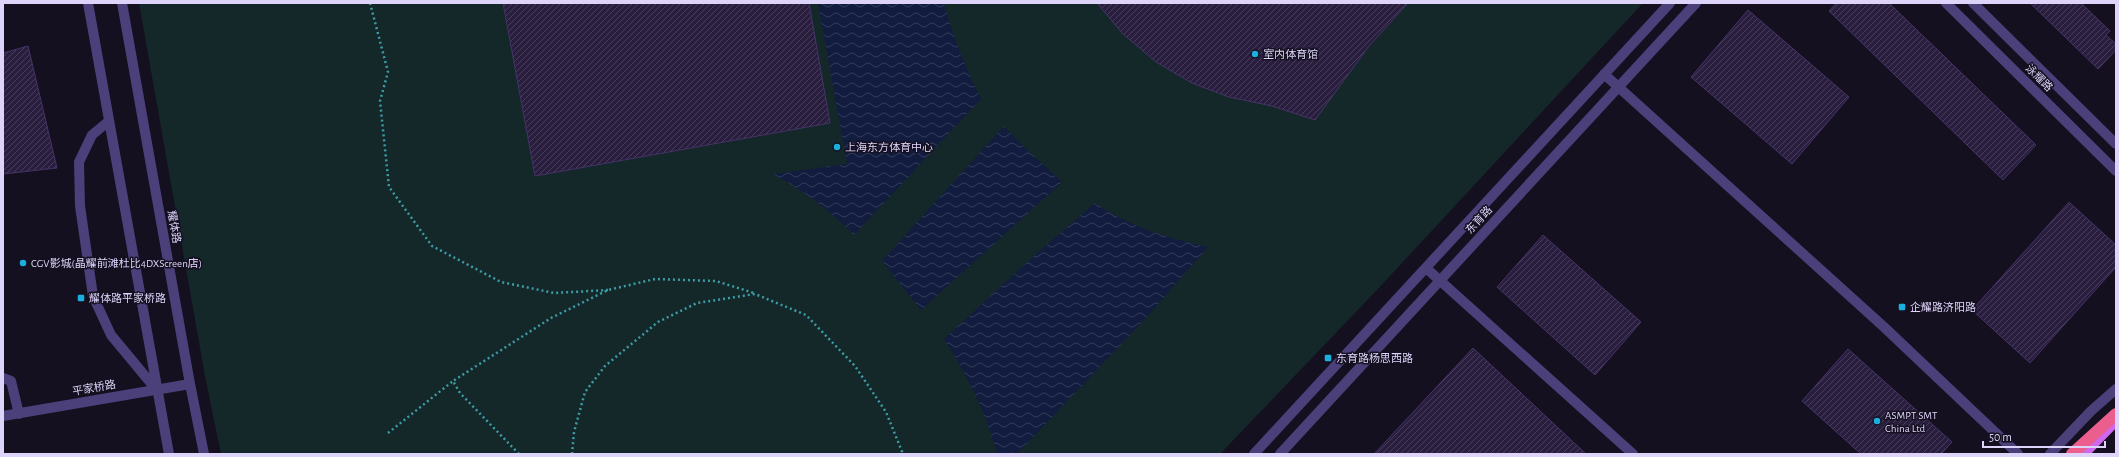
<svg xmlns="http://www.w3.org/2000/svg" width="2119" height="457" font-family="'Alegreya Sans','Noto Sans SC',sans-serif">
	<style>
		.grass { fill: #142729 }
		.water { fill: url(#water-waves) }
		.building { fill: url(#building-hatch); stroke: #453368 }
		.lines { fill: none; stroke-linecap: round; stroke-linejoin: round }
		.path { stroke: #3c9da6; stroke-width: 2.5; stroke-dasharray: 2 3; stroke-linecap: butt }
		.minor { stroke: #4b407a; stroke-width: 10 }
		.major { stroke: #ce68ed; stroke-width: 10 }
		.highway { stroke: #ec5e8d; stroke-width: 12 }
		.poi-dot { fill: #1bafdf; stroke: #151020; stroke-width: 1.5 }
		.labels { text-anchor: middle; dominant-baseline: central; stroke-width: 3; stroke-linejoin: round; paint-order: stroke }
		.poi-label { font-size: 11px; fill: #ded4fa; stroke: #151020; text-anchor: start }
		.street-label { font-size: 11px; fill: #ded4fa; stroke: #151020 }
	</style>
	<defs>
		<pattern id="water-waves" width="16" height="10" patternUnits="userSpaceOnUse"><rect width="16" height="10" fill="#111c3e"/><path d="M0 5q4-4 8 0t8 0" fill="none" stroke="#333c5b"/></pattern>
		<pattern id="building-hatch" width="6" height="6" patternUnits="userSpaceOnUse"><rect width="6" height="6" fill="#2a1e3f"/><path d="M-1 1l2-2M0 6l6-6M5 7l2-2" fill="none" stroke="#483e5c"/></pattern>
	</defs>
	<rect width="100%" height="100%" fill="#151020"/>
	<!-- grass -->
	<path class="grass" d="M 139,3 L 1643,3 L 1376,291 L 1220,454 L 221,454 L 205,376 Z"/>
	<!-- water -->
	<path class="water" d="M 818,3 L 944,3 C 953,37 966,68 981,99 L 854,235 C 830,210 804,191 773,174 L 847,164 Z
		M 1004,126 L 1024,147 L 1062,182 L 921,310 L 882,261 Z
		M 1095,203 C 1129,227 1168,238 1208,247 L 1144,320 L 1017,454 L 997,454 C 986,412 967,375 944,339 L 1035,255 Z"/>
	<!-- building -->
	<path class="building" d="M 503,3 L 809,3 L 830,123 L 535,176 Z
		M 1097,3 L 1408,3 L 1369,46 L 1315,120 L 1272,106 L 1229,97 L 1192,83 L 1156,62 L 1122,33 Z
		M 1836,3 L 1889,3 L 2036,145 L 2003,180 L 1829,11 Z
		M 2030,3 L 2081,3 L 2110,31 L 2106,35 L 2116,44 L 2116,50 L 2098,69 Z
		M 1748,10 L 1849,97 L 1792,164 L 1691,77 Z
		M 28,46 L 57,168 L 3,174 L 3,53 Z
		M 2069,202 L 2116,245 L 2116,267 L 2030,363 L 1972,310 Z
		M 1543,235 L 1641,322 L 1595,375 L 1497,287 Z
		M 1473,348 L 1586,454 L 1374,454 Z
		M 1848,349 L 1952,442 L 1941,454 L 1861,454 L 1802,401 Z"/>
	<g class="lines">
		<!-- path -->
		<path class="path" d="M 370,3 L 388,72 L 380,101 L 389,187 L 432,246 L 501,282 L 554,293 L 608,290
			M 388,433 L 453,381
			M 519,454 L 460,393 L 453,381 L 551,318 L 608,290 L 655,279 L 716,281 L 754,293
			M 572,454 L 574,432 L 585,392 L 605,366 L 658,322 L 697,303 L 755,294 L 806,315 L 855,366 L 886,412 L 903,454"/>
		<!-- minor -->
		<path class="minor" d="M 88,3 L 169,454
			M 122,3 L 190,384 L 204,454
			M 1946,3 L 2116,171
			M 1973,3 L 2116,144
			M 1604,74 L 1884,327 L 2018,454
			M 109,121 L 92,135 L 79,162 L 80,206 L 93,296 L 111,335 L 155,388
			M 1426,268 L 1633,454
			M 3,378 L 11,381 L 19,414
			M 3,416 L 190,384
			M 1254,454 L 1670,3
			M 1280,454 L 1696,3
			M 2050,454 L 2091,411 L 2116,389"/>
		<!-- major -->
		<path class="major" d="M 2084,454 L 2116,421"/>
		<!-- highway -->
		<path class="highway" d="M 2072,454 L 2116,414"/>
	</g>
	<!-- markers -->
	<g class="poi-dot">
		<circle cx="1255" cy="54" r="4"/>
		<circle cx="837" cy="147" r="4"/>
		<circle cx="23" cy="263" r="4"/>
		<rect x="77" y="294" width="8" height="8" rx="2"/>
		<rect x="1898" y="303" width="8" height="8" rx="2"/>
		<rect x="1324" y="354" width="8" height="8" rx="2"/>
		<circle cx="1877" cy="421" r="4"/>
	</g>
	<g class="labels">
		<!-- poi labels -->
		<g class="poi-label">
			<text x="1263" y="54">室内体育馆</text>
			<text x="845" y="147">上海东方体育中心</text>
			<text x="31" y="263">CGV影城(晶耀前滩杜比4DXScreen店)</text>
			<text x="89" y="298">耀体路平家桥路</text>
			<text x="1910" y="307">企耀路济阳路</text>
			<text x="1336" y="358">东育路杨思西路</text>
			<text x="1885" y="415">ASMPT SMT<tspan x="1885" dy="13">China Ltd</tspan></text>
		</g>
		<!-- street labels -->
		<g class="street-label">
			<text transform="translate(2039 78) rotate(45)">泳耀路</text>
			<text transform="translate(1479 220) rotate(-47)">东育路</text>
			<text transform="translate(174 227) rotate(80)">耀体路</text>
			<text transform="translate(94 388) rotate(-10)">平家桥路</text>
		</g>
	</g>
	<!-- border -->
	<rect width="2119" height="457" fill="none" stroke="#ded4fa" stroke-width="8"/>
	<!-- scale -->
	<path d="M1983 441v6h122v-6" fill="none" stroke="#ded4fa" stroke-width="2"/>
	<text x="1989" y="441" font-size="12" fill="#ded4fa" stroke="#151020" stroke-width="3" paint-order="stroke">50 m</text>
</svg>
